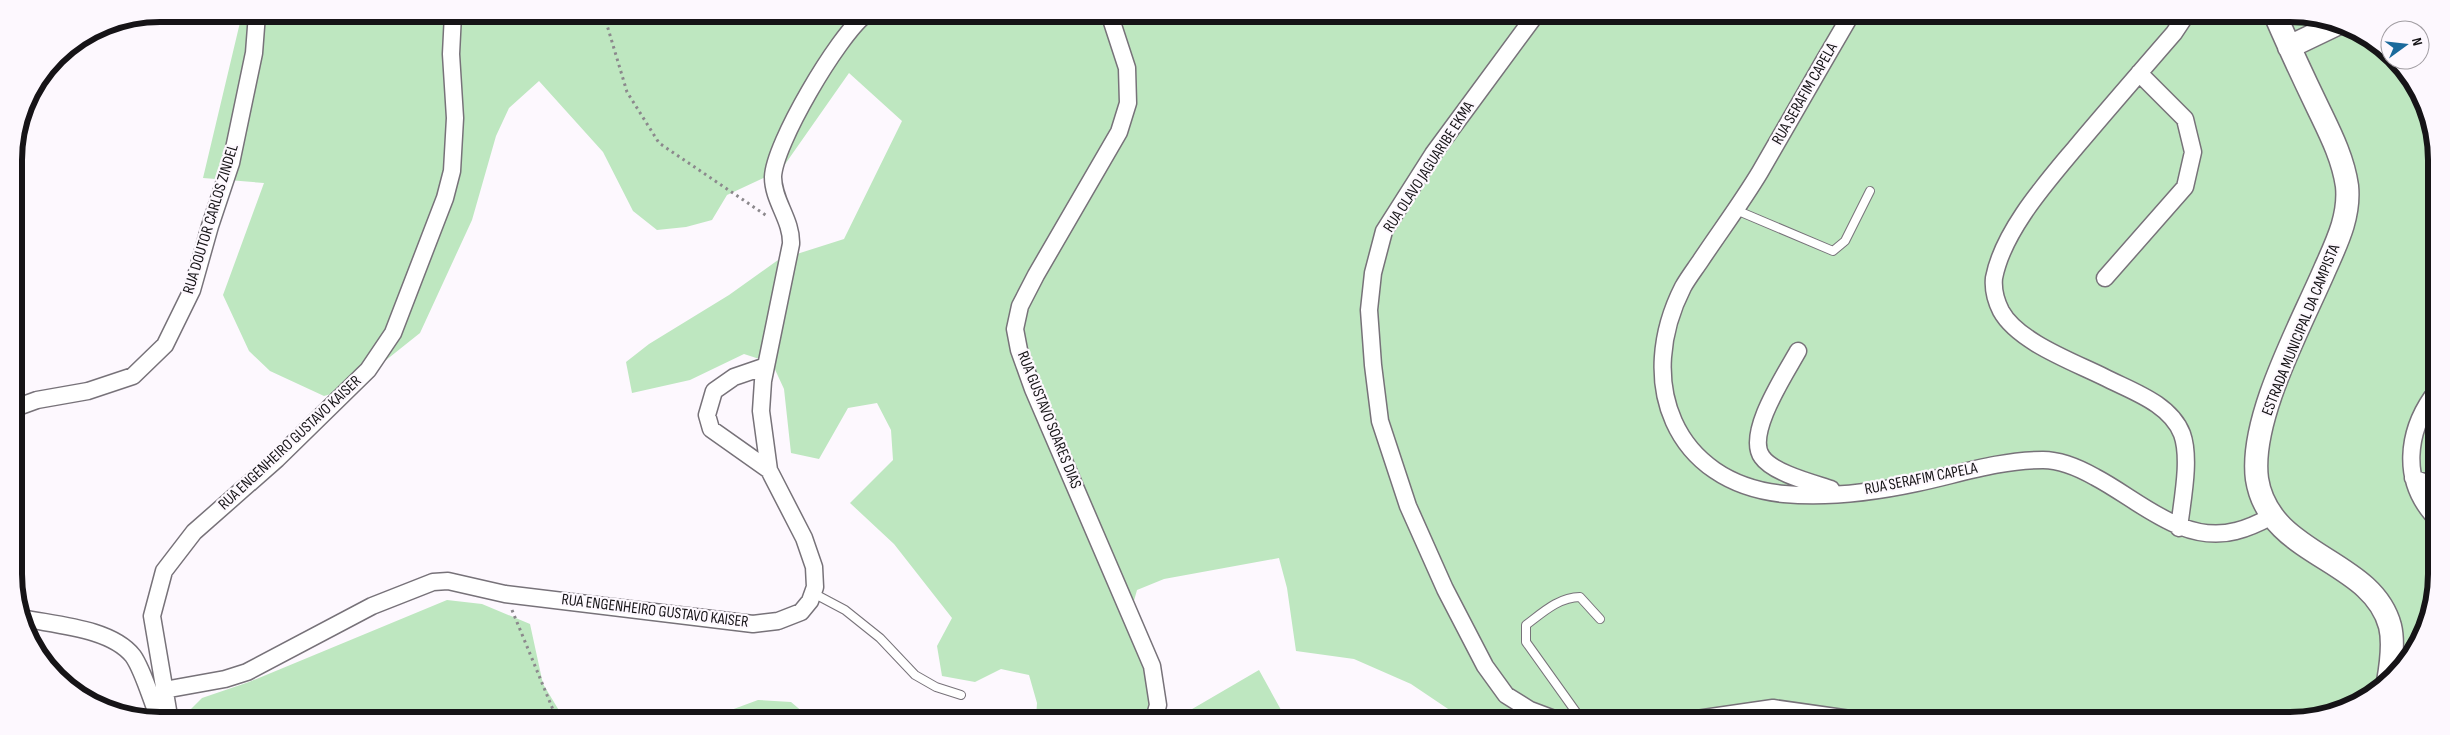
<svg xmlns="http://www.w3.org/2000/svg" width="2450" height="735" font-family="'Sofia Sans Condensed',sans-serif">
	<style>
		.green { fill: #bee7c0 }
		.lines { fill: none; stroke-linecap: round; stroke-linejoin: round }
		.lane-casing { stroke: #777279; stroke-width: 10 }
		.street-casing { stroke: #777279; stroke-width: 19 }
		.secondary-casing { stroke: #777279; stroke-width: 25 }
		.path { stroke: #8b888c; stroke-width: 3; stroke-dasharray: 2.5 4; stroke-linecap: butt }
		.lane { stroke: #fff; stroke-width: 8 }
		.street { stroke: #fff; stroke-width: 16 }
		.secondary { stroke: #fff; stroke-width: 22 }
		.labels { text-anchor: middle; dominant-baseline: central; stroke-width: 4.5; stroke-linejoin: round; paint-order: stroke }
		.street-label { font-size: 16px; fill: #161417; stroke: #fdf8fe }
		.rim { fill: none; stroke: #161417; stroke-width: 6 }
	</style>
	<rect width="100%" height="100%" fill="#fdf8fe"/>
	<!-- green -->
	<path class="green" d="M 242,14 L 2327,19 L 2363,34 L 2390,56 L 2390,60 L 2395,60 L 2400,64 L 2433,132 L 2431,612 L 2416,648 L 2386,685 L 2345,710 L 2299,721 L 1463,719 L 1411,684 L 1354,659 L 1296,651 L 1287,588 L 1279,558 L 1164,579 L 1137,590 L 1128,622 L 1165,719 L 1036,718 L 1037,703 L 1029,675 L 1001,669 L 975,682 L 942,676 L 937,646 L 952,618 L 894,544 L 850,503 L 893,460 L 891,430 L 877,403 L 848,408 L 819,459 L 791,453 L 784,389 L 772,363 L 744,354 L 690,380 L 632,393 L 626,362 L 649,344 L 729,295 L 778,260 L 844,239 L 902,121 L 849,73 L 781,170 L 727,195 L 712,220 L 686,227 L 657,230 L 633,211 L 603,152 L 539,81 L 509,108 L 496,136 L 472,220 L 420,333 L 351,388 L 324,396 L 270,371 L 249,351 L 223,295 L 264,183 L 203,178 Z
		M 447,600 L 482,604 L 530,624 L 543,684 L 563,717 L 184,716 L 202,698 L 249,682 Z
		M 1259,670 L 1286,719 L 1175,719 Z
		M 758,700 L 791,702 L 810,718 L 721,718 L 731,710 Z"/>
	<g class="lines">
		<!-- lane casing -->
		<g class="lane-casing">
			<path id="lane" d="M 1736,210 L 1833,251 L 1845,241 L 1870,191
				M 813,593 L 845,610 L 880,638 L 915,675 L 936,687 L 961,695
				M 1581,719 L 1526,642 L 1526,625 C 1542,613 1559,597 1580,597 L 1600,619"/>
		</g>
		<!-- street casing -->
		<g class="street-casing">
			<path id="street" d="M 1110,16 L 1127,68 L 1128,103 L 1119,132 L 1036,275 L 1020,306 L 1015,329 L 1019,350 L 1033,389 L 1152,666 L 1158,705 L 1154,719
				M 1534,17 L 1433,154 L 1384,231 L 1373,273 L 1369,310 L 1373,365 L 1380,421 L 1408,506 L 1445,589 L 1485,666 L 1506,695 L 1530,710 L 1554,719
				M 1849,18 C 1819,69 1790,120 1760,172 C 1742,202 1721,230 1701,260 C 1695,269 1688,278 1683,287 C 1635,381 1673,483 1784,494 C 1827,498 1875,492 1917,483 C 1959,474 2000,460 2043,460 C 2061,460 2079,468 2095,477 C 2139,500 2183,545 2236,531 C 2249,528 2261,522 2272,516
				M 2105,278 L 2185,187 L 2193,152 L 2185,119 L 2139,73
				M 1798,351 C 1786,373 1745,434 1762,457 C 1773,473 1813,483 1831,489
				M 766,366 L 734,377 L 714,391 L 707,415 L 711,429 L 769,470
				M 15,408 L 37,400 L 88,391 L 133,376 L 165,345 L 192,290 L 210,226 L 231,163 L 254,53 L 257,14
				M 2413,478 L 2432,485
				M 2432,514 C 2402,479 2407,433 2432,397
				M 2179,528 C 2182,501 2191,459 2182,434 C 2170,403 2131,391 2104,377 C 2074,362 2018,342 2001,311 C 1996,301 1993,288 1994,278 C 2003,231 2046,183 2076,147 C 2108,109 2141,71 2174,33 L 2184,18
				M 22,618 C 55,625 111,628 133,656 C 143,670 151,699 158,716
				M 164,690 L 225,679 L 247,672 L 372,606 L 433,582 L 448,581 L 505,594 L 753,624 L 778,621 L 801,612 L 810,601 L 815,587 L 814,567 L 804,538 L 769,470 L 761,411 L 763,381 L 791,244 C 792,220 773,201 773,177 C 774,144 838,36 865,15
				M 169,716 L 152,616 L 164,571 L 194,532 L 277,459 L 368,370 L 393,333 L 445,198 L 452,171 L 455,118 L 451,54 L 453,14
				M 1690,720 L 1773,708 L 1857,720"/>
		</g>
		<!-- secondary casing -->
		<g class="secondary-casing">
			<path id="secondary" d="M 2277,19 C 2290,49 2304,79 2318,108 C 2330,133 2343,158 2347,186 C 2350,216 2337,242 2325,269 C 2301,325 2249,419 2257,479 C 2269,557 2372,558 2390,626 C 2394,642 2391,665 2388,682
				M 2289,47 L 2339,23"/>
		</g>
		<!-- path -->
		<path class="path" d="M 604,15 L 627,92 L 659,143 L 767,216
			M 512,610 L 556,717"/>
		<!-- lane -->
		<use href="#lane" class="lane"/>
		<!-- street -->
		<use href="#street" class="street"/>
		<!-- secondary -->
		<use href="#secondary" class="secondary"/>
	</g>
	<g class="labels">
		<!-- street labels -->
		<g class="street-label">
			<text transform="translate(1805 94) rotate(-60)">RUA SERAFIM CAPELA</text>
			<text transform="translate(1429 167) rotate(-57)">RUA OLAVO JAGUARIBE EKMA</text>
			<text transform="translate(211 219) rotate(-73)">RUA DOUTOR CARLOS ZINDEL</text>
			<text transform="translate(2301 330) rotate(-68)">ESTRADA MUNICIPAL DA CAMPISTA</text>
			<text transform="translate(1049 420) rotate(68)">RUA GUSTAVO SOARES DIAS</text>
			<text transform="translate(290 443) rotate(-43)">RUA ENGENHEIRO GUSTAVO KAISER</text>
			<text transform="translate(1921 479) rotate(-11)">RUA SERAFIM CAPELA</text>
			<text transform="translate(655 611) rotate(7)">RUA ENGENHEIRO GUSTAVO KAISER</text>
		</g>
	</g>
	<!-- crop -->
	<path d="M0 0H2450V735H0ZM160 22H2290A138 138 0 0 1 2428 160V574A138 138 0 0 1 2290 712H160A138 138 0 0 1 22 574V160A138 138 0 0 1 160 22Z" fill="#fdf8fe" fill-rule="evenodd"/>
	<path class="rim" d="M160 22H2290A138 138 0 0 1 2428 160V574A138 138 0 0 1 2290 712H160A138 138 0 0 1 22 574V160A138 138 0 0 1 160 22Z"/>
	<!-- north arrow -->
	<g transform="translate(2405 45) rotate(75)"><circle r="24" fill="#fdf8fe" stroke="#a19da2"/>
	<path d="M0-4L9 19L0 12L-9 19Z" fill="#1b6a9c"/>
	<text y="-8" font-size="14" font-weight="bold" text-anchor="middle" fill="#161417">N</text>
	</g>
</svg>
